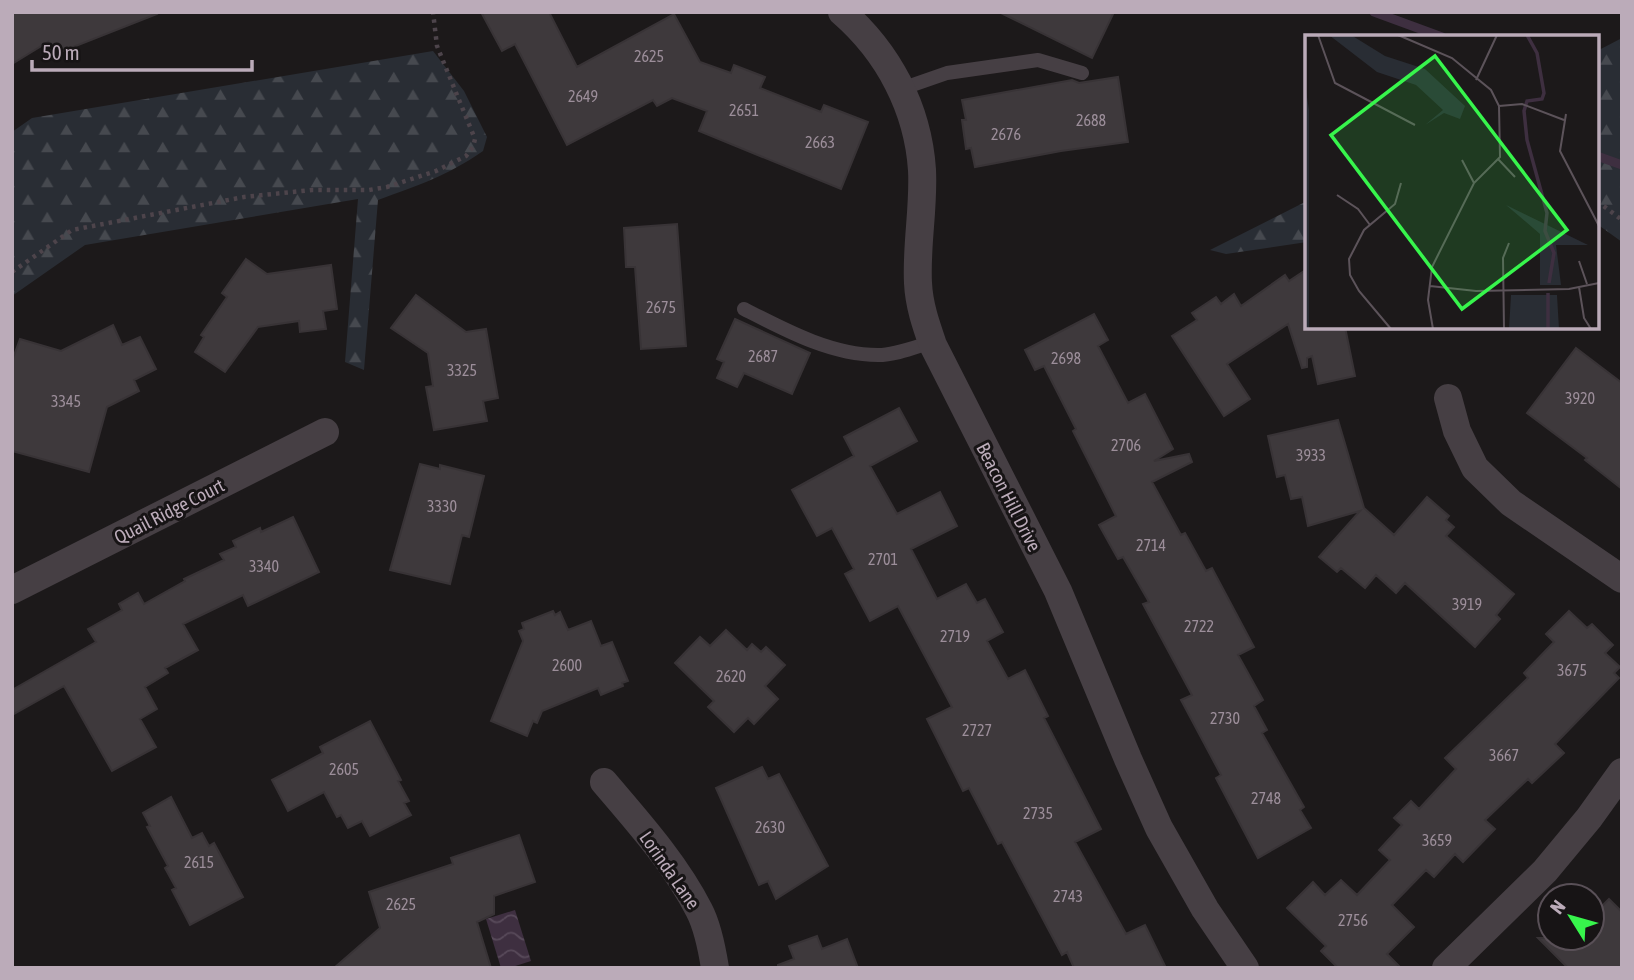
<svg xmlns="http://www.w3.org/2000/svg" width="1634" height="980" font-family="'Asap Condensed',sans-serif">
	<style>
		.forest { fill: url(#forest-firs) }
		.water { fill: url(#water-waves) }
		.lines { fill: none; stroke-linecap: round; stroke-linejoin: round }
		.stream { stroke: #3e2f40; stroke-width: 9 }
		.building { fill: #3e393c; stroke: #383336; stroke-width: 2 }
		.path { stroke: #4d444b; stroke-width: 4.5; stroke-dasharray: 3.5 5; stroke-linecap: butt }
		.lane { stroke: #463f44; stroke-width: 14 }
		.street { stroke: #463f44; stroke-width: 28 }
		.labels { text-anchor: middle; dominant-baseline: central; stroke-width: 6; stroke-linejoin: round; paint-order: stroke }
		.number-label { font-size: 16px; fill: #9c8e9a }
		.street-label { font-size: 19px; fill: #bbabb9; stroke: #171415 }
		.inset-river { fill: none; stroke: #3e2f40; stroke-width: 3.5 }
		.inset-road { fill: none; stroke: #5c535a; stroke-width: 2 }
		.view { fill: #37f54c; fill-opacity: 0.15; stroke: #37f54c; stroke-width: 3.5 }
		.inset-edge { fill: none; stroke: #bbabb9; stroke-width: 3.5 }
	</style>
	<defs>
		<pattern id="forest-firs" width="22" height="20" patternUnits="userSpaceOnUse" patternTransform="scale(1.75)"><rect width="22" height="20" fill="#292d34"/><path d="M5 1l3.5 6h-7zM16 11l3.5 6h-7z" fill="#46494f"/></pattern>
		<pattern id="water-waves" width="16" height="10" patternUnits="userSpaceOnUse" patternTransform="scale(1.75)"><rect width="16" height="10" fill="#3e2f40"/><path d="M0 5q4-4 8 0t8 0" fill="none" stroke="#584a5a"/></pattern>
	</defs>
	<rect width="100%" height="100%" fill="#1c191a"/>
	<!-- forest -->
	<path class="forest" d="M 1622,38 L 1622,242 L 1597,224 L 1597,51 Z
		M 433,51 L 464,91 L 487,137 L 483,151 C 447,176 419,185 378,200 L 364,370 L 345,362 L 358,199 L 85,245 L 12,296 L 12,132 L 32,118 Z
		M 1307,201 L 1307,242 L 1226,254 L 1210,250 Z"/>
	<!-- water -->
	<path class="water" d="M 515,910 L 531,961 L 509,968 L 501,968 L 486,919 Z"/>
	<g class="lines">
		<!-- stream -->
		<path class="stream" d="M 1374,12 L 1442,37
			M 1597,156 L 1622,165"/>
	</g>
	<!-- building -->
	<path class="building" d="M 12,12 L 156,12 L 157,14 L 53,55 L 48,42 L 12,64 Z
		M 481,12 L 549,12 L 577,67 L 674,14 L 700,62 L 731,73 L 734,65 L 765,77 L 760,88 L 821,112 L 824,105 L 868,122 L 841,189 L 699,131 L 707,111 L 672,98 L 657,106 L 653,100 L 567,145 L 515,44 L 502,51 Z
		M 999,12 L 1114,12 L 1092,58 Z
		M 1118,77 L 1128,142 L 1061,151 L 975,167 L 971,148 L 966,149 L 962,120 L 966,120 L 962,100 L 1072,80 L 1079,83 Z
		M 677,224 L 686,346 L 641,349 L 635,267 L 626,267 L 624,228 Z
		M 246,259 L 267,274 L 331,265 L 337,309 L 323,311 L 326,329 L 300,332 L 299,321 L 258,327 L 225,372 L 195,352 L 204,337 L 201,335 L 227,297 L 222,293 Z
		M 1307,269 L 1307,327 L 1345,327 L 1355,376 L 1318,384 L 1312,356 L 1307,358 L 1307,367 L 1302,368 L 1288,324 L 1227,364 L 1250,399 L 1224,416 L 1172,336 L 1197,320 L 1192,313 L 1216,297 L 1221,304 L 1234,294 L 1241,306 L 1285,275 L 1289,281 Z
		M 416,295 L 466,332 L 486,329 L 498,398 L 483,401 L 487,421 L 434,430 L 426,387 L 433,386 L 428,353 L 391,328 Z
		M 1094,314 L 1108,340 L 1098,346 L 1128,403 L 1145,394 L 1173,449 L 1154,461 L 1189,454 L 1192,462 L 1152,482 L 1181,535 L 1185,533 L 1206,571 L 1212,568 L 1254,647 L 1238,655 L 1263,700 L 1254,706 L 1267,730 L 1262,733 L 1304,807 L 1300,810 L 1311,828 L 1258,858 L 1216,778 L 1221,775 L 1181,700 L 1192,695 L 1143,604 L 1149,602 L 1123,557 L 1118,559 L 1099,525 L 1116,516 L 1073,431 L 1076,429 L 1044,366 L 1035,370 L 1025,350 Z
		M 735,319 L 810,353 L 792,394 L 744,373 L 737,387 L 717,378 L 724,362 L 717,359 Z
		M 113,325 L 122,345 L 140,337 L 156,369 L 134,380 L 139,391 L 107,407 L 89,472 L 12,451 L 12,361 L 20,339 L 61,351 Z
		M 1576,348 L 1622,383 L 1622,489 L 1585,460 L 1587,458 L 1527,413 Z
		M 899,408 L 917,441 L 870,466 L 897,514 L 940,492 L 957,526 L 911,549 L 937,599 L 966,584 L 977,603 L 985,599 L 1003,632 L 987,641 L 1008,679 L 1025,670 L 1048,716 L 1044,718 L 1101,829 L 1075,842 L 1126,934 L 1145,925 L 1166,968 L 1074,968 L 1067,952 L 1062,955 L 1002,842 L 998,844 L 969,788 L 963,791 L 927,719 L 952,707 L 898,606 L 870,621 L 845,574 L 854,569 L 832,528 L 817,536 L 792,490 L 854,456 L 844,437 Z
		M 1338,420 L 1364,508 L 1394,535 L 1427,497 L 1449,516 L 1446,520 L 1454,527 L 1446,536 L 1514,594 L 1496,615 L 1500,619 L 1475,647 L 1405,583 L 1396,593 L 1376,575 L 1365,588 L 1341,568 L 1337,572 L 1319,557 L 1360,511 L 1308,526 L 1302,497 L 1291,499 L 1285,475 L 1277,477 L 1268,436 Z
		M 420,464 L 440,469 L 440,465 L 484,476 L 469,537 L 462,535 L 450,584 L 390,570 Z
		M 293,517 L 319,572 L 248,606 L 243,595 L 183,624 L 198,650 L 165,668 L 168,673 L 145,687 L 157,709 L 140,719 L 156,747 L 112,771 L 64,686 L 12,715 L 12,690 L 96,642 L 88,629 L 122,610 L 119,604 L 138,593 L 144,604 L 185,581 L 184,579 L 224,560 L 220,554 L 236,547 L 233,541 L 260,528 L 261,532 Z
		M 553,611 L 555,615 L 560,612 L 568,630 L 591,621 L 601,646 L 612,642 L 628,681 L 622,683 L 623,686 L 601,695 L 598,688 L 542,711 L 537,723 L 533,721 L 527,736 L 491,721 L 523,641 L 519,631 L 524,629 L 522,623 Z
		M 1569,611 L 1587,628 L 1592,624 L 1613,645 L 1605,653 L 1620,667 L 1614,673 L 1619,678 L 1555,744 L 1564,753 L 1532,783 L 1528,779 L 1485,820 L 1495,829 L 1463,862 L 1455,854 L 1434,877 L 1426,870 L 1392,905 L 1414,927 L 1387,954 L 1401,968 L 1338,968 L 1321,951 L 1326,946 L 1287,908 L 1313,882 L 1325,895 L 1341,880 L 1357,895 L 1390,860 L 1379,850 L 1402,825 L 1394,818 L 1411,801 L 1419,809 L 1456,769 L 1445,758 L 1528,678 L 1524,673 L 1554,642 L 1546,634 Z
		M 726,630 L 747,650 L 752,644 L 761,652 L 766,647 L 785,665 L 765,686 L 778,699 L 754,724 L 748,718 L 734,732 L 708,707 L 714,701 L 675,663 L 700,637 L 710,646 Z
		M 370,721 L 401,780 L 398,781 L 409,801 L 404,803 L 411,815 L 370,836 L 362,821 L 348,828 L 341,815 L 337,817 L 324,792 L 288,811 L 272,780 L 323,753 L 320,747 Z
		M 762,767 L 768,779 L 779,774 L 828,866 L 776,899 L 768,881 L 759,885 L 716,788 Z
		M 171,797 L 192,838 L 202,833 L 209,846 L 214,843 L 243,897 L 190,925 L 172,890 L 176,888 L 165,868 L 168,866 L 147,827 L 150,826 L 143,813 Z
		M 519,835 L 535,882 L 494,896 L 494,914 L 477,922 L 491,968 L 334,968 L 380,928 L 369,892 L 453,864 L 451,858 Z
		M 1609,899 L 1622,912 L 1622,968 L 1568,968 L 1538,938 L 1592,938 L 1592,916 Z
		M 817,936 L 822,949 L 847,939 L 858,968 L 778,968 L 778,965 L 794,959 L 789,946 Z"/>
	<g class="lines">
		<!-- path -->
		<path class="path" d="M 1597,201 L 1622,220
			M 12,272 L 72,230 L 244,197 L 312,190 L 369,190 L 387,187 L 436,171 L 466,156 L 473,147 L 475,139 L 437,46 L 433,12"/>
		<!-- lane -->
		<path class="lane" d="M 901,89 L 947,73 L 1038,60 L 1082,73
			M 744,309 C 785,330 831,355 878,355 C 896,355 915,347 932,342"/>
		<!-- street -->
		<path class="street" d="M 842,12 C 888,52 918,108 922,170 C 924,208 916,245 918,283 C 919,305 926,325 933,345 L 1058,591 L 1128,759 L 1159,828 L 1205,909 L 1245,968
			M 1448,398 L 1457,431 L 1475,468 L 1511,503 L 1622,579
			M 12,590 L 325,432
			M 604,782 C 638,822 675,863 699,910 C 708,927 712,949 715,968
			M 1446,968 L 1545,871 L 1589,818 L 1622,772"/>
	</g>
	<g class="labels">
		<!-- number labels -->
		<g class="number-label">
			<text x="649" y="56">2625</text>
			<text x="583" y="96">2649</text>
			<text x="744" y="110">2651</text>
			<text x="1091" y="120">2688</text>
			<text x="1006" y="134">2676</text>
			<text x="820" y="142">2663</text>
			<text x="661" y="307">2675</text>
			<text x="763" y="356">2687</text>
			<text x="1066" y="358">2698</text>
			<text x="462" y="370">3325</text>
			<text x="1580" y="398">3920</text>
			<text x="66" y="401">3345</text>
			<text x="1126" y="445">2706</text>
			<text x="1311" y="455">3933</text>
			<text x="442" y="506">3330</text>
			<text x="1151" y="545">2714</text>
			<text x="883" y="559">2701</text>
			<text x="264" y="566">3340</text>
			<text x="1467" y="604">3919</text>
			<text x="1199" y="626">2722</text>
			<text x="955" y="636">2719</text>
			<text x="567" y="665">2600</text>
			<text x="1572" y="670">3675</text>
			<text x="731" y="676">2620</text>
			<text x="1225" y="718">2730</text>
			<text x="977" y="730">2727</text>
			<text x="1504" y="755">3667</text>
			<text x="344" y="769">2605</text>
			<text x="1266" y="798">2748</text>
			<text x="1038" y="813">2735</text>
			<text x="770" y="827">2630</text>
			<text x="1437" y="840">3659</text>
			<text x="199" y="862">2615</text>
			<text x="1068" y="896">2743</text>
			<text x="401" y="904">2625</text>
			<text x="1353" y="920">2756</text>
		</g>
		<!-- street labels -->
		<g class="street-label">
			<text transform="translate(1009 497) rotate(63)">Beacon Hill Drive</text>
			<text transform="translate(169 511) rotate(-27)">Quail Ridge Court</text>
			<text transform="translate(670 870) rotate(55)">Lorinda Lane</text>
		</g>
	</g>
	<!-- overview -->
	<g transform="translate(1305 35)">
		<rect width="294" height="294" fill="#1c191a"/>
		<path d="M 0,49 L 4,75 L 4,294 L 1,294 Z" fill="#292d34"/>
		<path d="M 24,0 L 46,0 L 80,21 L 120,34 L 160,71 L 155,84 L 139,78 L 120,90 L 138,75 L 111,50 L 72,37 ZM 201,170 L 283,210 L 251,210 L 256,250 L 235,250 L 235,199 ZM 206,260 L 252,260 L 254,294 L 204,294 Z" fill="#292d34"/>
		<path class="inset-river" d="M 222,0 L 232,18 L 239,58 L 237,64 L 222,66 L 219,76 L 222,105 L 242,178 L 240,196 L 249,218 L 244,248M 243,258 L 243,294"/>
		<path class="inset-road" d="M 13,0 L 30,48 L 110,90M 93,0 L 147,23 L 186,55 L 194,71 L 195,122 L 169,148 L 127,232 L 123,265 L 128,294M 171,45 L 192,0M 194,71 L 217,69 L 259,85M 261,79 L 255,116 L 294,191M 193,124 L 210,142M 157,125 L 169,148M 32,160 L 53,174 L 65,190M 274,226 L 282,249M 125,251 L 171,256 L 264,254 L 294,248M 274,252 L 279,283 L 286,294M 86,294 L 54,256 L 45,240 L 44,224 L 59,195 L 90,169 L 96,148M 199,294 L 198,223 L 204,208"/>
		<path class="view" d="M 130,21 L 262,195 L 157,274 L 26,100 Z"/>
		<rect width="294" height="294" class="inset-edge"/>
	</g>
	<!-- border -->
	<rect width="1634" height="980" fill="none" stroke="#bbabb9" stroke-width="28"/>
	<!-- north arrow -->
	<g transform="translate(1571 917) rotate(307)"><circle r="33" fill="#171415" stroke="#595057" stroke-width="2"/>
	<path d="M0-5L12 26L0 18L-12 26Z" fill="#37f54c"/>
	<text y="-10" font-size="19" font-weight="bold" text-anchor="middle" fill="#bbabb9">N</text>
	</g>
	<!-- scale -->
	<path d="M32 60v10h220v-10" fill="none" stroke="#bbabb9" stroke-width="3.5"/>
	<text x="42" y="60" font-size="21" fill="#bbabb9" stroke="#171415" stroke-width="5" paint-order="stroke">50 m</text>
</svg>
